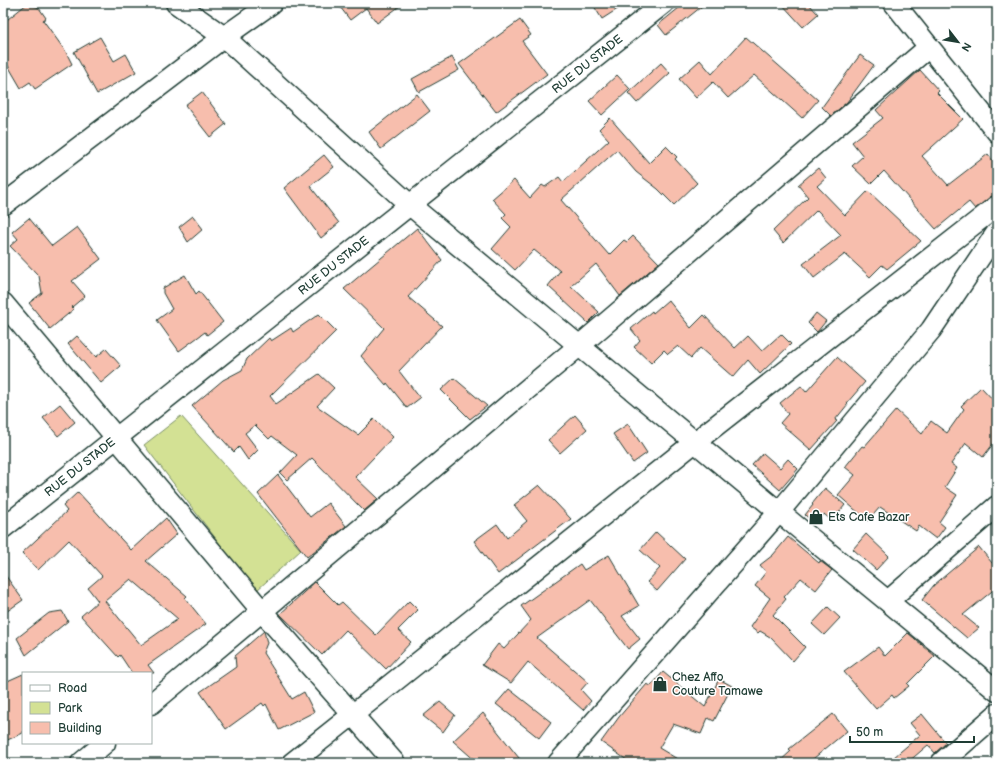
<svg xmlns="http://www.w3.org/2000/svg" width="1000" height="766" font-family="'Balsamiq Sans',sans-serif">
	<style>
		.green { fill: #d3e194; stroke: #798f64 }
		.building { fill: #f7bead; stroke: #1f3d34; fill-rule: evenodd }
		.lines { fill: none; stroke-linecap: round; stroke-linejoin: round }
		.minor-casing { stroke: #1f3d34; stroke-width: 23 }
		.minor { stroke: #fff; stroke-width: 20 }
		.labels { text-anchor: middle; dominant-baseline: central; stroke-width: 3; stroke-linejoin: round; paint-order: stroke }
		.street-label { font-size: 12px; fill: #1f3d34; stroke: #fff }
		.poi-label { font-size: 12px; fill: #1f3d34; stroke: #fff; text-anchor: start }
	</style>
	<rect width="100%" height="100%" fill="#fff"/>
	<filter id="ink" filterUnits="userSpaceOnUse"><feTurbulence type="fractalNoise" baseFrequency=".025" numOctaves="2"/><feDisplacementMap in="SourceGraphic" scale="8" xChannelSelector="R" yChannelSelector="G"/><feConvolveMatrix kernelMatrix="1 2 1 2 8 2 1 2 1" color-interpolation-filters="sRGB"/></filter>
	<g filter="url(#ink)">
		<!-- green -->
		<path class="green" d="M 181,416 L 301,550 L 256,591 L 144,445 Z"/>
		<!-- building -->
		<path class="building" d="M 28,3 L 39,8 L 46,18 L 43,20 L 66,52 L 72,64 L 35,89 L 30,82 L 21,88 L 3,57 L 3,23 Z
			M 337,3 L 404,3 L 377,23 L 366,8 L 350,20 Z
			M 592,3 L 627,3 L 602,19 Z
			M 685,3 L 706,3 L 666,35 L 658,25 Z
			M 781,3 L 808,3 L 818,14 L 803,27 Z
			M 520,20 L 531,35 L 522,41 L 547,74 L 496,112 L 459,64 Z
			M 100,37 L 114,61 L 126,54 L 136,72 L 97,94 L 74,52 Z
			M 746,37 L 818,100 L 802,118 L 754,75 L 728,98 L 713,82 L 696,98 L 679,79 L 700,60 L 712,74 Z
			M 860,55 L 874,65 L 847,102 L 831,116 L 822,107 Z
			M 452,57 L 459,70 L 419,92 L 412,79 Z
			M 661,63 L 670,73 L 637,103 L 628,93 Z
			M 920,70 L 939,91 L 937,93 L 963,119 L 922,156 L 948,185 L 988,154 L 997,166 L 997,195 L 990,197 L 975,209 L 969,202 L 936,229 L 884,171 L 871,184 L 852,166 L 863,156 L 852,142 L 883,118 L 876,110 Z
			M 617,75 L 630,89 L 602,115 L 589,101 Z
			M 202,92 L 226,124 L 210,137 L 185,105 Z
			M 417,94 L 430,111 L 381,149 L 369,132 Z
			M 610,118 L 649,163 L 666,146 L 677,157 L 675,159 L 697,183 L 674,205 L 658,189 L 636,172 L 617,150 L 561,200 L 609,255 L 624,240 L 627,242 L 633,236 L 659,263 L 620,296 L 596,264 L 571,286 L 599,312 L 588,323 L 548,286 L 560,271 L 534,250 L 515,270 L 492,249 L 511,227 L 502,218 L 506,214 L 492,199 L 514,180 L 530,198 L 542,185 L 545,187 L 559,177 L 563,182 L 609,140 L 599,129 Z
			M 324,155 L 334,167 L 310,186 L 339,223 L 321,238 L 284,188 Z
			M 818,168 L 826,178 L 817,186 L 845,215 L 868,191 L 921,241 L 887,269 L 882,265 L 870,277 L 845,254 L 814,278 L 803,264 L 841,235 L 817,210 L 783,243 L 773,231 L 808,197 L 798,185 Z
			M 193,216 L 203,229 L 188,242 L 179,227 Z
			M 29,218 L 52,246 L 77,227 L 101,259 L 72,281 L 85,296 L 72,307 L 74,309 L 50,329 L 29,303 L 42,293 L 39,276 L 10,246 L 18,239 L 12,232 Z
			M 417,228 L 442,260 L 408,297 L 442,326 L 399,371 L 420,398 L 407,408 L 387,383 L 386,385 L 361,356 L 384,328 L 344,289 Z
			M 185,275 L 196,294 L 199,291 L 223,322 L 207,335 L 205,332 L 179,351 L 157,320 L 172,309 L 163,293 L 163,288 Z
			M 668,300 L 691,328 L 704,315 L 735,348 L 748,336 L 762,351 L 781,334 L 791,344 L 760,374 L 748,360 L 733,377 L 700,348 L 691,358 L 678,346 L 668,354 L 664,350 L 651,363 L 634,347 L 640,340 L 631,329 L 652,311 L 653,313 Z
			M 816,313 L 826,321 L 817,332 L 808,323 Z
			M 319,314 L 336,331 L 270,396 L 276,404 L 319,374 L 334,388 L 317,406 L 358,435 L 374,419 L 393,437 L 355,477 L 378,499 L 364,511 L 312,458 L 287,480 L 280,473 L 297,455 L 272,436 L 269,439 L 255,425 L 245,433 L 258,450 L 248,460 L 239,447 L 234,452 L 192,406 L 223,380 L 242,370 L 247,359 L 269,338 L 271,341 L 291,328 L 293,332 Z
			M 77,336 L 96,357 L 106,349 L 121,366 L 101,383 L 68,344 Z
			M 837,357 L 865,382 L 847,403 L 848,404 L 835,420 L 837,421 L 811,450 L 780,423 L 788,414 L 780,403 L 801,386 L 806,392 Z
			M 454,378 L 487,406 L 470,419 L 441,390 Z
			M 981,387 L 997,404 L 997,439 L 983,457 L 966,443 L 951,464 L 957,468 L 945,487 L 957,495 L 939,522 L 945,527 L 936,539 L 919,526 L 916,531 L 880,507 L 868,521 L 838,495 L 855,475 L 845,467 L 862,446 L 864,447 L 896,410 L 922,434 L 931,421 L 947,433 L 964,409 L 961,406 Z
			M 60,404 L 75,422 L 58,436 L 43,418 Z
			M 575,415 L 587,429 L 560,453 L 548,440 Z
			M 628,424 L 647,453 L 633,463 L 613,434 Z
			M 763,453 L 780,468 L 788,459 L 798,469 L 780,490 L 752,465 Z
			M 278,475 L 310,517 L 328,503 L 346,526 L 307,557 L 258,494 Z
			M 539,485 L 571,519 L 498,574 L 474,541 L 497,524 L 507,538 L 527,521 L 514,505 Z
			M 825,488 L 845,505 L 832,521 L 824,514 L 816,524 L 805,515 L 813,505 L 812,504 Z
			M 78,492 L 131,550 L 166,518 L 177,534 L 146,561 L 187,596 L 185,598 L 206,624 L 148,665 L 154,673 L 132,673 L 120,655 L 118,657 L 81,616 L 98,601 L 88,588 L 102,576 L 69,540 L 38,570 L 22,553 L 67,511 L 63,506 ZM 131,579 L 178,619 L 141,645 L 105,601 Z
			M 656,532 L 685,559 L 657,591 L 647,582 L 660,568 L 640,550 Z
			M 866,534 L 889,556 L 876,570 L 853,549 Z
			M 788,537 L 819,563 L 820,561 L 832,570 L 816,590 L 801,578 L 784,597 L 786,599 L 773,615 L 805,647 L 793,661 L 770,637 L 760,631 L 758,633 L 750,627 L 770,598 L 755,586 L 766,572 L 760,565 L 773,555 Z
			M 979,547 L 997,569 L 997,587 L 963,615 L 979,628 L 967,638 L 922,600 L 934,585 Z
			M 609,555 L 639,606 L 622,616 L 640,639 L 628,649 L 590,600 L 537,638 L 588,682 L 581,690 L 591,701 L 583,710 L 528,662 L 511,683 L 482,665 L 498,644 L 504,649 L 531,620 L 521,606 L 580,564 L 584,570 Z
			M 3,572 L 23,600 L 3,614 Z
			M 315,582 L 338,605 L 342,602 L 376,635 L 409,601 L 418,610 L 398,630 L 411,642 L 386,669 L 346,630 L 322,655 L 280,614 Z
			M 828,607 L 840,618 L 824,635 L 812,624 Z
			M 62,611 L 68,621 L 26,655 L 17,638 L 49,613 Z
			M 264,631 L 267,643 L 263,653 L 292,699 L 304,692 L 314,712 L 279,730 L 266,704 L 264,706 L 262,703 L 226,729 L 200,692 L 236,667 L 235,656 Z
			M 908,633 L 935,656 L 907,684 L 909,686 L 894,698 L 892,695 L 876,709 L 844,672 L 878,647 L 885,656 Z
			M 663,672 L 705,707 L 719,679 L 732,686 L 714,721 L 708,718 L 701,734 L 673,724 L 659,748 L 684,763 L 631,763 L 601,742 L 619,717 L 647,684 L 651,686 Z
			M 23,674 L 23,733 L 3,742 L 3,683 Z
			M 509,689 L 551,722 L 539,738 L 496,704 Z
			M 440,702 L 455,715 L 443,732 L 423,716 Z
			M 483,713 L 523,763 L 478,763 L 453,741 Z
			M 833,714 L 847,731 L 808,763 L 778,763 L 791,751 L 789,749 Z
			M 922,714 L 946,743 L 935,753 L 928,745 L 907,763 L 887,763 L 920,735 L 910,723 Z"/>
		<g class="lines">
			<!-- minor casing -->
			<g class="minor-casing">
				<g id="minor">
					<path d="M 176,3 L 224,37 L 410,205 L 779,512 L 997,691"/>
					<path d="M 894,3 L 997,132"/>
					<path d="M 3,205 L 224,37 L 272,3"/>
					<path d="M 3,303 L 261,610 L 395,763"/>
					<path id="s1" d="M 3,528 L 664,3"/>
					<path d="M 888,601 L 997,506"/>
					<path d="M 151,704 L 579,346 L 929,47"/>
					<path d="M 81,763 L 105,743"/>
					<path d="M 292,763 L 695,442 L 997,206"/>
					<path d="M 558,763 L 779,512 L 931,330 L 997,232"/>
					<path d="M 941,763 L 997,714"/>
				</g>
			</g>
			<!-- minor -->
			<use href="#minor" class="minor"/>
		</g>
	</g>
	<!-- icons -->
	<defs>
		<g id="shop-bare" transform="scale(1.2)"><path d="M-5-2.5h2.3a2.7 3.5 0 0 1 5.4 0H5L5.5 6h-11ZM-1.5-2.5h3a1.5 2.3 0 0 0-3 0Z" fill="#1f3d34" stroke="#fff" stroke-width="2.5" paint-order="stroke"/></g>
	</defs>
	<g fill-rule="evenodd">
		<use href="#shop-bare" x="816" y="517"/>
		<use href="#shop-bare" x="660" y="684"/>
	</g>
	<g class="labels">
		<!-- street labels -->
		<g class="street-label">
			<text stroke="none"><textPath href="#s1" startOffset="746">RUE DU STADE</textPath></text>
			<text stroke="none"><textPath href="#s1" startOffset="422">RUE DU STADE</textPath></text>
			<text stroke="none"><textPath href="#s1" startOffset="98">RUE DU STADE</textPath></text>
		</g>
		<!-- poi labels -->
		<g class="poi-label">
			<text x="828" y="517">Ets Cafe Bazar</text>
			<text x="672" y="677">Chez Affo<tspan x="672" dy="14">Couture Tamawe</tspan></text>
		</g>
	</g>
	<!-- margin -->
	<rect width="1000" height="766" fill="none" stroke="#fff" stroke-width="16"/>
	<rect x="8" y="8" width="984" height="750" fill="none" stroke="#1f3d34" stroke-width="1.5" filter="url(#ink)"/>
	<!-- legend -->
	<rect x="22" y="672" width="130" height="72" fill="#ffffff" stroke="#a5b1ae"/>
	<rect x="30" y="685" width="20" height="6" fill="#ffffff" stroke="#a5b1ae"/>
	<text x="58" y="692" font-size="12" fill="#1f3d34">Road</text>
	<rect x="30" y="702" width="20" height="12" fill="#d3e194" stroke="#a5b1ae"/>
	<text x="58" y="712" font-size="12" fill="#1f3d34">Park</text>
	<rect x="30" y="722" width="20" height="12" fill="#f7bead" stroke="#a5b1ae"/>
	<text x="58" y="732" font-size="12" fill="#1f3d34">Building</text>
	<!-- north arrow -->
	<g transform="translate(958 42) rotate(121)" stroke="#ffffff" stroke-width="3" paint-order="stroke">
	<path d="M0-3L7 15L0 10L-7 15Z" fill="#1f3d34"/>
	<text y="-6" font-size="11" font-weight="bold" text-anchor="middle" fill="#1f3d34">N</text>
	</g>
	<!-- scale -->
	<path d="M850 736v6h124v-6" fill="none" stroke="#1f3d34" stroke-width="2"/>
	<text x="856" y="736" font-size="12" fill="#1f3d34" stroke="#ffffff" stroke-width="3" paint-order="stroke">50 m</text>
</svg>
